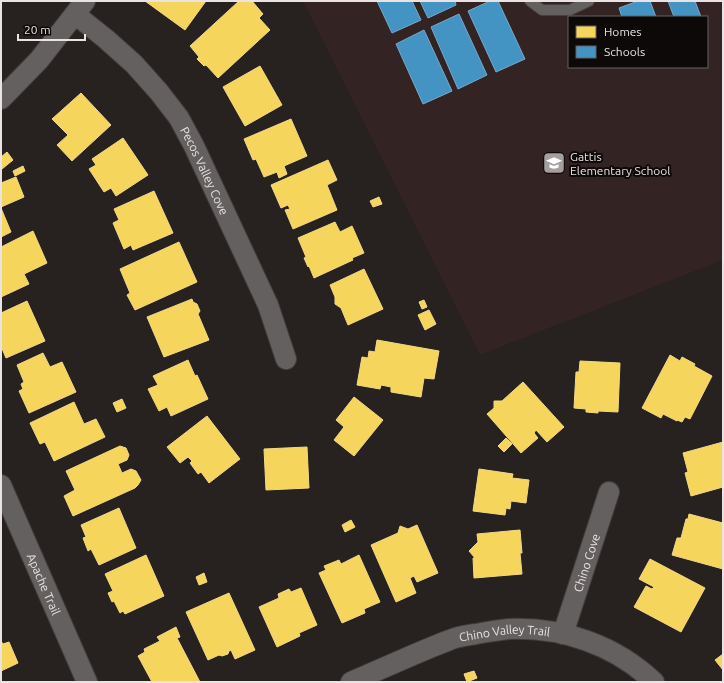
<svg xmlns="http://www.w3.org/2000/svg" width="724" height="683" font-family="Ubuntu,sans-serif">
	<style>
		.built { fill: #342323; fill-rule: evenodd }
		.homes { fill: #f6d55c; stroke: #f3d984 }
		.schools { fill: #4393c3; stroke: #75abcd }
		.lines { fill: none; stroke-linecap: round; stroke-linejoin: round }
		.lane-casing { stroke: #443e3d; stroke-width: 12 }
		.street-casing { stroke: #443e3d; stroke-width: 22 }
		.lane { stroke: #656060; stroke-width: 10 }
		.street { stroke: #656060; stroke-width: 20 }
		.labels { text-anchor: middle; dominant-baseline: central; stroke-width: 4; stroke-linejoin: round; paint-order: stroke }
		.poi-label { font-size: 12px; fill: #ebe3e3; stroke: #0e0909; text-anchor: start }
		.street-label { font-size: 12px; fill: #ebe3e3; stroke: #0e0909 }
	</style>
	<rect width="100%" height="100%" fill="#272120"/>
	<!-- built -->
	<path class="built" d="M 303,1 L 723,1 L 723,260 L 480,355 ZM 569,17 L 707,17 L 707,67 L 569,67 Z"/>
	<!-- homes -->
	<path class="homes" d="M 145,1 L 206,1 L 185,30 Z
		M 239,1 L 252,1 L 263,14 L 259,18 L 270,30 L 218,78 L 206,65 L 204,66 L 197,59 L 199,57 L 190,46 Z
		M 260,66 L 282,105 L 245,126 L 223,87 Z
		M 81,93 L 111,125 L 72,161 L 57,145 L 68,135 L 52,119 Z
		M 291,119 L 307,156 L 284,166 L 287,174 L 279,178 L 277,172 L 264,177 L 256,159 L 253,160 L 244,139 Z
		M 123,138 L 148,175 L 116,196 L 111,188 L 104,192 L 89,169 L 96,165 L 92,159 Z
		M 7,152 L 13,160 L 2,169 L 1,157 Z
		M 328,160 L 337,180 L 327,185 L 337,210 L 293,229 L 285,210 L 290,209 L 288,205 L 281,208 L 271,185 Z
		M 23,166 L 25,171 L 15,176 L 13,171 Z
		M 16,177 L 24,197 L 1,207 L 1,183 Z
		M 154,191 L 173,233 L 133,250 L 131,245 L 124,249 L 113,223 L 119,220 L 114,209 Z
		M 379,197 L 382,204 L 373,207 L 370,201 Z
		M 1,208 L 11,232 L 1,237 Z
		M 335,222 L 340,232 L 352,226 L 364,253 L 352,258 L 353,260 L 314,278 L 309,266 L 308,267 L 304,258 L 306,257 L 298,238 Z
		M 33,231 L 47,263 L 24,274 L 29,284 L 1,297 L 1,247 Z
		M 179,242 L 197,282 L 135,310 L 127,295 L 130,293 L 120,269 Z
		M 364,269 L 383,309 L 348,325 L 341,308 L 335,304 L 335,297 L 330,285 Z
		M 192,299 L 193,302 L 197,304 L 200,311 L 198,314 L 209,340 L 164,357 L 147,317 Z
		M 424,300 L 427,307 L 422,309 L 419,302 Z
		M 27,301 L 45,341 L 6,358 L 1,346 L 1,313 Z
		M 429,310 L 436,324 L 425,330 L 418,315 Z
		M 377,340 L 439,351 L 434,379 L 424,378 L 421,397 L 391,392 L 391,387 L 381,385 L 380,389 L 357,385 L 362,357 L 368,358 L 369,351 L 375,352 Z
		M 43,353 L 50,367 L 62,362 L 76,392 L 29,413 L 19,391 L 23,389 L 21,384 L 24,382 L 17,365 Z
		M 670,355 L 680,361 L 682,357 L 695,364 L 694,366 L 712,376 L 690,419 L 685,417 L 682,422 L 677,420 L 677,421 L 663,414 L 661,418 L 642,408 Z
		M 188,360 L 195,376 L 197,375 L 208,399 L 171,416 L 167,407 L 159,411 L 148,389 L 158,385 L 153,376 Z
		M 580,361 L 620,363 L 618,412 L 598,411 L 598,413 L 586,412 L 586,409 L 574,408 L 576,372 L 579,372 Z
		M 523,382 L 564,427 L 547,442 L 536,430 L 534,433 L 538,438 L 521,453 L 487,414 L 494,408 L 494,401 L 502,401 Z
		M 354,397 L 383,420 L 354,456 L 334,440 L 344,427 L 336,420 Z
		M 122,399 L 126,408 L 117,412 L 113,403 Z
		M 74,402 L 84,424 L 96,419 L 105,437 L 54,461 L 45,442 L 40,444 L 30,423 Z
		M 207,416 L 240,459 L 209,483 L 201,472 L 198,474 L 190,463 L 192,461 L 188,457 L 180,463 L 167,447 Z
		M 506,438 L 512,444 L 504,452 L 498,446 Z
		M 723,442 L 723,487 L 691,496 L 685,473 L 688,472 L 683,453 Z
		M 120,446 L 126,448 L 129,455 L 127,460 L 118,464 L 122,473 L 131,469 L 136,471 L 141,480 L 138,485 L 135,488 L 73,516 L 64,496 L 75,490 L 66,471 Z
		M 307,447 L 309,488 L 266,490 L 264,449 Z
		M 479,469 L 513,474 L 512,478 L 529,480 L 526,503 L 511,501 L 510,509 L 506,508 L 505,515 L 473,511 Z
		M 119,508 L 136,548 L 99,565 L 91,549 L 88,551 L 83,538 L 86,537 L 81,525 Z
		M 689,514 L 723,523 L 723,569 L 672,555 L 677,538 L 681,538 L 686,519 L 688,519 Z
		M 351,520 L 355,527 L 345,532 L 342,525 Z
		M 417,525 L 438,573 L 417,582 L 414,576 L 410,578 L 416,593 L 396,602 L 371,545 L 398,533 L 400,526 L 408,529 Z
		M 520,530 L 522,553 L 520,553 L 522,574 L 474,578 L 473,558 L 475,558 L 469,551 L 478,542 L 477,534 Z
		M 146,555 L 164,596 L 125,614 L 123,611 L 120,613 L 114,601 L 112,602 L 108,593 L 113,591 L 105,574 Z
		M 359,555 L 380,602 L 364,609 L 365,613 L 342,623 L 319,573 L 326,570 L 324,566 L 339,560 L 341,564 Z
		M 650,559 L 705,588 L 681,632 L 634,607 L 646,586 L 652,589 L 654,587 L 639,579 Z
		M 204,573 L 207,582 L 199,585 L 196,577 Z
		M 301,588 L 317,625 L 299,633 L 300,636 L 277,647 L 259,607 L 279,598 L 278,594 L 289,589 L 291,592 Z
		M 229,593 L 255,650 L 235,659 L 231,650 L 229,651 L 228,654 L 222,656 L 219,655 L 208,660 L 186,612 Z
		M 176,627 L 180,637 L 177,638 L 200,682 L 152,682 L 138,656 L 145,652 L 144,649 L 160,641 L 157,637 Z
		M 1,641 L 3,644 L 9,642 L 18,663 L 1,671 Z
		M 723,654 L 723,670 L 715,660 Z
		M 474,671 L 477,678 L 467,682 L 464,674 Z"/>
	<!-- schools -->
	<path class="schools" d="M 377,1 L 412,1 L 421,20 L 392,33 Z
		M 420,1 L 455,1 L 456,5 L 428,18 Z
		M 490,1 L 498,1 L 525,59 L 496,72 L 468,11 Z
		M 638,1 L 650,1 L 656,17 L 622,17 L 619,8 Z
		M 668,1 L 695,1 L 701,17 L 674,17 Z
		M 459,14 L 487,75 L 458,89 L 431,27 Z
		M 424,30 L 452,91 L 423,104 L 396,44 Z"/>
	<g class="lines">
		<!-- lane casing -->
		<g class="lane-casing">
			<path id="lane" d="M 530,1 L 542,10 L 570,10 L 589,1"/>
		</g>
		<!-- street casing -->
		<g class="street-casing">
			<g id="street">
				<path id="s1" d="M 76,15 L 106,39 L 134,64 L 159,92 L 179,118 L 194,146 L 268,305 L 286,359"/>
				<path d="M 1,99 L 39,60 L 85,1"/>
				<path id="s2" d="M 1,485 L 87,682"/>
				<path id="s3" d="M 563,634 L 609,492"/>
				<path id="s4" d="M 351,682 C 372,673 392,664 413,655 C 427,649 441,643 455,638 C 462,636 469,635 476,634 C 487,632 498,630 509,629 C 563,627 615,645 654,682"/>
			</g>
		</g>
		<!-- lane -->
		<use href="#lane" class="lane"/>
		<!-- street -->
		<use href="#street" class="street"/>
	</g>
	<!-- icons -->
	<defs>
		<g id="school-square" transform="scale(1.15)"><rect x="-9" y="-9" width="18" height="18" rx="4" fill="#a69f9f" stroke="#0e0909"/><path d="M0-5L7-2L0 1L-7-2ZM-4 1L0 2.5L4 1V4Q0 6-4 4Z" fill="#fff"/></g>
	</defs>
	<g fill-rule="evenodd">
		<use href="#school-square" x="554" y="163"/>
	</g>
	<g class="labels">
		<!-- poi labels -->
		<g class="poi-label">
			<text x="570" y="156">Gattis<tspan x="570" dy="14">Elementary School</tspan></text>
		</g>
		<!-- street labels -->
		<g class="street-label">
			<text stroke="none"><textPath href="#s1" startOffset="205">Pecos Valley Cove</textPath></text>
			<text stroke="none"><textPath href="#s3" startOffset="75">Chino Cove</textPath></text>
			<text stroke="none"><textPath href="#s2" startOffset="108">Apache Trail</textPath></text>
			<text stroke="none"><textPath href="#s4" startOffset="163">Chino Valley Trail</textPath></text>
		</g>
	</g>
	<!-- border -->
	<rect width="724" height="683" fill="none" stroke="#ebe3e3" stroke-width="4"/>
	<!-- legend -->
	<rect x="568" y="16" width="140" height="52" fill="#0e0909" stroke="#666060"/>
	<rect x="576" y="26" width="20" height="12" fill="#f6d55c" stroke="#666060"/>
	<text x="604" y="36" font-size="12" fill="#ebe3e3">Homes</text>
	<rect x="576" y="46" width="20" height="12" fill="#4393c3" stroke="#666060"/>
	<text x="604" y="56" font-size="12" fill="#ebe3e3">Schools</text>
	<!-- scale -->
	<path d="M18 34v6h67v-6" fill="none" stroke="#ebe3e3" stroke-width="2"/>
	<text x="24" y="34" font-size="12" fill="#ebe3e3" stroke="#0e0909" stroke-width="3" paint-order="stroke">20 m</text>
</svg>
